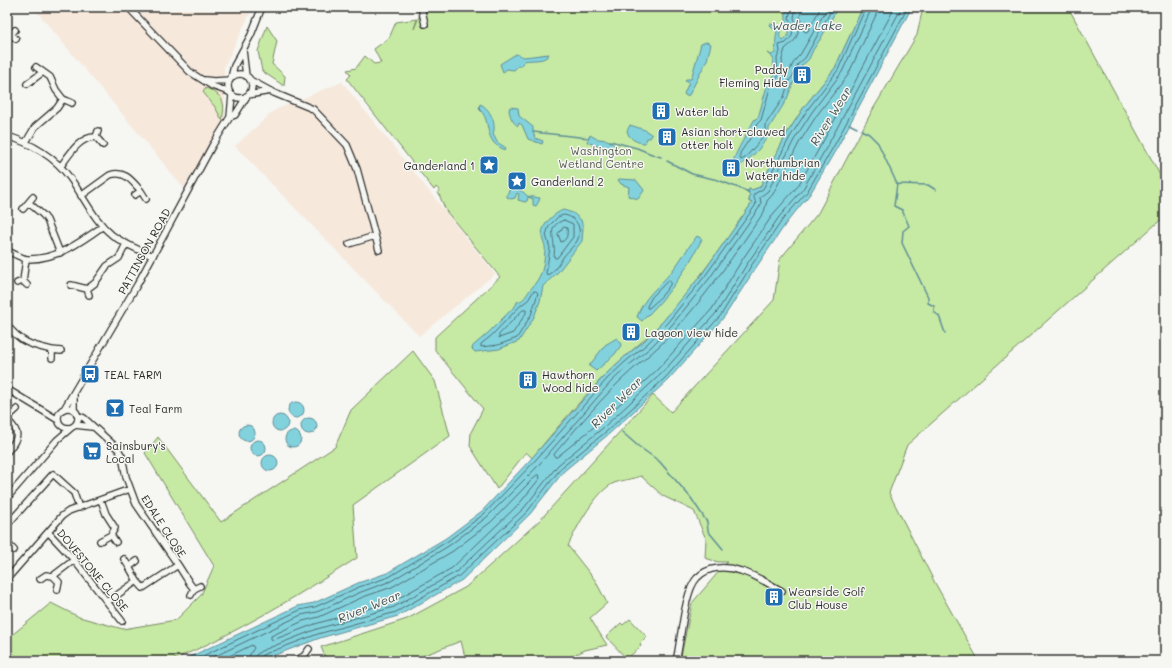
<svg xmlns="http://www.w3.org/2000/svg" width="1172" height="668" font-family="Mali,sans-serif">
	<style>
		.built { fill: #f6e8db }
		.green { fill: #c6e9a3; stroke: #788a67 }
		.water { fill: #82d2de; stroke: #5f8f96 }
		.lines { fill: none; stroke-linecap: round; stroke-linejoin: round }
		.shore { stroke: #4e6e73; stroke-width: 1 }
		.stream { stroke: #5f8f96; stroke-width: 1.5 }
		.minor-casing { stroke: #2b2b2b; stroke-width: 8 }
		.minor { stroke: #f6f6f2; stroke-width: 5.5 }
		.labels { text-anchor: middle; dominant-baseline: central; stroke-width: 3; stroke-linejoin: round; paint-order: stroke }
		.poi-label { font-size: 11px; fill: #2b2b2b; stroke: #f6f6f2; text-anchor: start }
		.park-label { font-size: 11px; fill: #525a49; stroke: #f6f6f2 }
		.street-label { font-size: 11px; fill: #2b2b2b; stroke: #f6f6f2 }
		.water-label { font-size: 12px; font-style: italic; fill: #415558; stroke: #f6f6f2 }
	</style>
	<rect width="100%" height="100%" fill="#f6f6f2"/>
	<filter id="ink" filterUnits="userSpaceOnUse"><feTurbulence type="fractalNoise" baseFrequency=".025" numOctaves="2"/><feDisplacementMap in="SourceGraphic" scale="8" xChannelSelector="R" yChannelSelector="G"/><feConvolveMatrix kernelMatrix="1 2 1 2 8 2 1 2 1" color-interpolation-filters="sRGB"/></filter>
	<g filter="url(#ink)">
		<!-- built -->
		<path class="built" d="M 33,7 L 253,7 L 224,67 L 225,118 L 184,188 Z
			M 342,82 L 495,274 L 419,336 L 235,146 L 275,110 Z"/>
		<!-- green -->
		<path class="green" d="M 423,7 L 863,7 L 835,68 L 804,107 L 786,135 L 760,187 L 752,190 L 749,189 L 747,192 L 750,195 L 749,201 L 752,203 C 724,243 697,283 664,320 C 646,340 624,356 604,376 C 579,402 555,430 532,458 L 526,452 L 497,489 L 470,446 L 471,432 L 483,409 L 435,350 L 435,337 L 500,277 L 446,211 L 438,192 L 439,190 L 436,187 L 434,190 L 347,79 L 351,75 L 347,70 L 356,68 L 365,56 L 374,64 L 381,63 L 374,49 L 389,38 L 396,22 L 417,19 L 414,29 Z
			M 923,7 L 1068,7 L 1165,184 L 1165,216 L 907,445 L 889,493 L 935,583 L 979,661 L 680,661 L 692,603 L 727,562 L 718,562 L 705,558 L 706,539 L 694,511 L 663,496 L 641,476 C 633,479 622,480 614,483 C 596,491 576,528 568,546 L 595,580 L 607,603 L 590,618 L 607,645 L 585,650 L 562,661 L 466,661 L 461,641 L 409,661 L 327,661 L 321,647 L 407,619 L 466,587 L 540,520 L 653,395 L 671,412 L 774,300 L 780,259 L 818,213 L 872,111 L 917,35 Z
			M 267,26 L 277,41 L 272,64 L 285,76 L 284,86 L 262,71 L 258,51 Z
			M 206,88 C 223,95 226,102 222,120 L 215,107 L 203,92 Z
			M 413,351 L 435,381 L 450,436 L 353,505 L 357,558 C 297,596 236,634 170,661 L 7,661 L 7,639 L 51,603 L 79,617 L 123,629 L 176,620 L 201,595 L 214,566 L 145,453 L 158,437 L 221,522 L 335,447 L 351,410 Z
			M 630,619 L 647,637 L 640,644 L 641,646 L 627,659 L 606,637 L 621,623 L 623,625 Z"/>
		<!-- water -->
		<path class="water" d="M 788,7 L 838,7 L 821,38 L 813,50 L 809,59 L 806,62 L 802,65 L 797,78 L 793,83 L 787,99 L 769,128 C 770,140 749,162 738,166 L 737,169 L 735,169 L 730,164 L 730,161 L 733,162 C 737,149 747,134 753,122 L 755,119 L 758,118 L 767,86 L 772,80 L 774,75 L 773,58 L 767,53 L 772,55 L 775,53 C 776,46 775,39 777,32 L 771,27 L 770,24 L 779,26 L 781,29 C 780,33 778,37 782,40 C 797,35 780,20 788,7 Z
			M 863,7 L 912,7 L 838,146 L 810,194 L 787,222 L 755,269 L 724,317 L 668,380 L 609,434 L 564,471 L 530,514 L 462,580 L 398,616 L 320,638 L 259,661 L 181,661 L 298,606 L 314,603 L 358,583 L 387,573 L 446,538 L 482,511 L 529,461 L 604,376 L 622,359 L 644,341 L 664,320 L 702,274 L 752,203 L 751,202 L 749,202 L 750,195 L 747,192 L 749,189 L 752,190 L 760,187 L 786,135 L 804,107 L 835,68 Z
			M 706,42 L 711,44 L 707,60 L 689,95 L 686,96 L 684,94 L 689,82 L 685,80 L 686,79 L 691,79 L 701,44 Z
			M 516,54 L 524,57 L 549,54 C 545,62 533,59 524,61 L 521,66 L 518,66 L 514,70 L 507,69 L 503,72 L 500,64 Z
			M 480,104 C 490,108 497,124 493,134 L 497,142 L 506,148 L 505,150 C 501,148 497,146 494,143 C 485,132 490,118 479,109 Z
			M 510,107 L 518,108 L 519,116 L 533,127 L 533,132 L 535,138 L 543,141 L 542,144 L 528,139 L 522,125 L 519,123 L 518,126 C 512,122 510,116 509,110 Z
			M 630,125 L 645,130 L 652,135 L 650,138 L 647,138 L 645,143 C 637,143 629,139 627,131 Z
			M 590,135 C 592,136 596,139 599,139 C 608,140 608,139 615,146 L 617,146 L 614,153 L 610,154 L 602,148 L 587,142 Z
			M 619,179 L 636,180 L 644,190 L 643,192 L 638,199 L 628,196 L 629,187 L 621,184 L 618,180 Z
			M 510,189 C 515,188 524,191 527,196 L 540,198 L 539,201 L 536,206 L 533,205 L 533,199 L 528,197 L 527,201 L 525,202 L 518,200 L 519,194 L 517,193 L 515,198 L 511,199 L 507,197 L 507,194 Z
			M 563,210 L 573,213 L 581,220 L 583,228 L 582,241 L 558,272 L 543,286 L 540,301 L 534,317 L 519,341 L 499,349 L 475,352 L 472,349 L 473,346 L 488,333 L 516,305 L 517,302 C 524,301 526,295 530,290 C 542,276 544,268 545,250 C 546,245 542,240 542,235 C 542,223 554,214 563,210 Z
			M 697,236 L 702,239 C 687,270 667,297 642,321 L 637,317 C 644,296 659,287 672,271 C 681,260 688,247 697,236 Z
			M 617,338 L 622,344 L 615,354 L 596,371 L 589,366 L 605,345 Z
			M288 410a8 8 0 1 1 16 0a8 8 0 1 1-16 0Z
			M272 423a8 8 0 1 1 16 0a8 8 0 1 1-16 0Z
			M301 426a8 8 0 1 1 16 0a8 8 0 1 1-16 0Z
			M239 433a8 8 0 1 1 16 0a8 8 0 1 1-16 0Z
			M285 439a8 8 0 1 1 16 0a8 8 0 1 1-16 0Z
			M250 448a8 8 0 1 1 16 0a8 8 0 1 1-16 0Z
			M262 463a8 8 0 1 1 16 0a8 8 0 1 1-16 0Z"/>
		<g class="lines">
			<!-- shore -->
			<path class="shore" d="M 791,7 L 789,18 L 793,29 L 792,36 L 786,43 L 779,45 L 780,52 L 777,58 L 778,77 L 775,82 L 770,88 L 761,120 L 757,124 L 749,140 L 740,153 L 740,158 L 741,160 L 745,158 L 759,142 L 765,132 L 765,125 L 784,97 L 789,81 L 793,76 L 798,64 L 805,58 L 833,7
				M 796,7 L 794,18 L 798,28 L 798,33 L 795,40 L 785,49 L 782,59 L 783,75 L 785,77 C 791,73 791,62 800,55 L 828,7
				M 802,7 L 800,18 L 804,31 L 806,32 L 808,31 L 821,7
				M 877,7 L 876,15 L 848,75 L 817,115 L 799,143 L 773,194 L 767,201 L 764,212 C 736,252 708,294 674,331 C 656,351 635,366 616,385 C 595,406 575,430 555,453 L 554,455 L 555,457 L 557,457 L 600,422 L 657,370 L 712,309 L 742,260 L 774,213 L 798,186 L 825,138 L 895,7
				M 564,215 C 577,217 583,229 577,241 C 573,247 568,251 564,256 C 559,263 555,272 547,275 L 546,273 L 550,248 L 546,235 L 549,226 L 558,217 Z
				M 564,220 L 573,224 L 573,237 L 557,258 L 555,258 L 554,257 C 554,254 555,250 554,247 C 554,235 547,226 564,220 Z
				M 564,227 L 567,228 C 568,234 567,240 561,242 L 558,234 Z
				M 669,280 L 671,283 C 666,292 657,301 649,308 L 647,308 L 647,306 L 652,297 Z
				M 534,291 L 536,291 L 538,293 L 531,315 L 517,338 L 498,345 L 481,347 L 481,344 L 491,336 L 520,306 L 528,300 Z
				M 523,310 L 526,310 L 526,313 L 513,333 L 499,338 L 499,335 Z
				M 537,475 L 539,475 L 540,478 L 519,504 L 452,568 L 392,602 L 315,624 L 273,640 L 271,639 L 271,636 L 303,621 L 319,617 L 363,597 L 392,587 L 453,551 L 491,522 Z
				M 192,661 L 300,610 L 315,607 L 359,587 L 389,577 L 448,541 L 484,514 L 532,464 L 607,379 L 625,362 L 647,344 L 667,323 L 705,276 L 755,206 C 757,201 753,199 754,194 L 763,189 L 790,137 L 808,109 L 838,70 L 866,7
				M 205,661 L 301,615 L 317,612 L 361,592 L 391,581 L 450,545 L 487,517 L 536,468 L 610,383 L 628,366 L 651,347 L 671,326 L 709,279 L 759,208 L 761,204 L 760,197 L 768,191 L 794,140 L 812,112 L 842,72 L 870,12 L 871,7
				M 219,661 L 252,645 L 254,648 L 250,654 L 249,661
				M 255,661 L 256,655 L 261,651 L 317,629 L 394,607 L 456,572 L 524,508 L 558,465 L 604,427 L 661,374 L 717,312 L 747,264 L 779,217 L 803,189 L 830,141 L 902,7
				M 260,661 L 260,658 L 262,655 L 318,634 L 396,612 L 459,576 L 527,512 L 561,468 L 607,431 L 665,378 L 721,315 L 751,266 L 783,219 L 807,192 L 835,144 L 908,7"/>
			<!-- stream -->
			<path class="stream" d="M 849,124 L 857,128
				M 861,130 L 869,134 L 878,143 L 897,184 L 894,206 L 902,210 L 909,226 L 903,231 L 902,243 L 928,297 L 928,303 L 934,306 L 934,312 L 939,316 L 945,333
				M 533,132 L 589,138
				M 610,141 L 637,148 L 654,155 L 661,157
				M 667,161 L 692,174 L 718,180 L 749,192
				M 897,184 L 928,185 L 936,190
				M 622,432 L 638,446 L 659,461 L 691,498 L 707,522 L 708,531 L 723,549"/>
			<!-- minor casing -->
			<g class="minor-casing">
				<path id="minor" d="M 128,7 L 190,72 L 212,86 L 229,92
					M 421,7 L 425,24
					M 15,30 L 11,34 L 16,39
					M 243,50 L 246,76
					M228 86a12 12 0 1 1 24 0a12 12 0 1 1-24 0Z
					M 231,78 L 234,66 L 251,35 L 262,7
					M 205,80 L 214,81 L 230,80
					M 250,80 L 274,93 L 313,109 L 347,145 L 357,169 L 379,250
					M 27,84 L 43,72
					M 248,95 L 271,91
					M 63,99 L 72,103
					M 230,117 L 232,95
					M 98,131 L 96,137 L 103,145
					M 7,136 C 31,143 55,157 70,178 C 84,197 93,219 112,235 C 124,244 139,250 153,256
					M 26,142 L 35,127 L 57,108 L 63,99 L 56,90 L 50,77 L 36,67
					M 61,166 C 69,155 80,136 96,137
					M 135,195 L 141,191 L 146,199
					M 81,196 L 110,175 C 125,170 132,181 141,191
					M 29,203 L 43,215 L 47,220 L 60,253
					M 23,209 L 33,197
					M 349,244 L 375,236
					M 7,251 C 13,253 21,258 27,259 C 56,260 81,242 103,226
					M 23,281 L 26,259
					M 17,283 L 23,281 L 27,285
					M 71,285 L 87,289 L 89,295
					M 87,289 L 95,283 L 107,266 L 119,258 L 126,244
					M 7,325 C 21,343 31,345 52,350
					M 52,358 L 52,350 L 61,351
					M 7,389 L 58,420
					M58 418a10 10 0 1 1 20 0a10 10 0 1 1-20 0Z
					M 64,409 L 137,285 L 212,146 L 230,117 L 235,115 L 247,96
					M 74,410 L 74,394
					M 77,415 L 84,418 L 118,449 L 122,456 L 126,477 L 136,504 L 178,565 L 190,584 L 194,589 L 200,586
					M 7,418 L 17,409
					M 7,420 C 21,432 19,438 7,452
					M 75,425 L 92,427
					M 7,498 L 57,440 L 71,428
					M 101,500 L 106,514 L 115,528 L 111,535 L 116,542
					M 7,525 L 53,474 L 74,493 L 79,508
					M 48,532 L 74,560 L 122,621
					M 100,541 L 111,535
					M 7,543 L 14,550
					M 124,559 L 129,567
					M 137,561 L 129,567 L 137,581
					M 53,576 L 74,560
					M 7,579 L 62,516 L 69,511 L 130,489
					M 40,579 L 46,575 L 53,576 L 59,582 L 57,590
					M 191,595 L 194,589
					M 107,602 L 137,581 L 143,588 L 178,565
					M 295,661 L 304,656 L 309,649
					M 676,661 C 681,642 684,591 697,578 C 708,566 726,566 741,571 C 755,575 769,584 782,591"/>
			</g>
			<!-- minor -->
			<use href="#minor" class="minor"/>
		</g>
	</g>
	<!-- icons -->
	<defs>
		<g id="building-square" transform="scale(1)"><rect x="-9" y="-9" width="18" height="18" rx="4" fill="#1f6fb2" stroke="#f6f6f2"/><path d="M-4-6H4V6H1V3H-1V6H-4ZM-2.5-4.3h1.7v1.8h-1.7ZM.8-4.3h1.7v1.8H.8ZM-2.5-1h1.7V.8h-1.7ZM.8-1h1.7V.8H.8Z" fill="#fff"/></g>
		<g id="sight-square" transform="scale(1)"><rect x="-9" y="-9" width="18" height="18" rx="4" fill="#1f6fb2" stroke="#f6f6f2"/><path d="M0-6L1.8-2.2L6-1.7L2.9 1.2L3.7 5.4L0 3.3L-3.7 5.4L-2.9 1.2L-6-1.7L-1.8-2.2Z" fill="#fff"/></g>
		<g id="bus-square" transform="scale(1)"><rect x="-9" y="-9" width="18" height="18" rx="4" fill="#1f6fb2" stroke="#f6f6f2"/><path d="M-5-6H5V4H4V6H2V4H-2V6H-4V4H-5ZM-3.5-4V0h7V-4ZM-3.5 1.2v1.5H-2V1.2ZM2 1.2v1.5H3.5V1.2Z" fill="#fff"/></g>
		<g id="bar-square" transform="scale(1)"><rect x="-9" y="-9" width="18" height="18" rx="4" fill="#1f6fb2" stroke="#f6f6f2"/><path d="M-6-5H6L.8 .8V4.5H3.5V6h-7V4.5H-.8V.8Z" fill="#fff"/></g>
		<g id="supermarket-square" transform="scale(1)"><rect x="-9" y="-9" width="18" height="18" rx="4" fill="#1f6fb2" stroke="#f6f6f2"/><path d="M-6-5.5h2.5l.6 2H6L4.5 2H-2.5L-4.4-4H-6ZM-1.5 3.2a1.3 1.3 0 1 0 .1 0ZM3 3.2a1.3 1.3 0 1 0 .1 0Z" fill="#fff"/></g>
	</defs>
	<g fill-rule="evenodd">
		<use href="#building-square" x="802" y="75"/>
		<use href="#building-square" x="661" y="111"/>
		<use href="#building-square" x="667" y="137"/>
		<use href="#sight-square" x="489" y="165"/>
		<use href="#building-square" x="731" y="168"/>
		<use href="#sight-square" x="517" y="181"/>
		<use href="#building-square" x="631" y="332"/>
		<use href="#bus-square" x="90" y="374"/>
		<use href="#building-square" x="528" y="380"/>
		<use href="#bar-square" x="115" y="408"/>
		<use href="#supermarket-square" x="92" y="451"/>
		<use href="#building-square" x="774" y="597"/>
	</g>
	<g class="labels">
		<!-- poi labels -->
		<g class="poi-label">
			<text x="788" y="69" text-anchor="end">Paddy<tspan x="788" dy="13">Fleming Hide</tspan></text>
			<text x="675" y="111">Water lab</text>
			<text x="681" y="131">Asian short-clawed<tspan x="681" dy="13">otter holt</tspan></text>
			<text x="745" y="162">Northumbrian<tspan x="745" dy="13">Water hide</tspan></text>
			<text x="475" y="165" text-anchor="end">Ganderland 1</text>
			<text x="531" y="181">Ganderland 2</text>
			<text x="645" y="332">Lagoon view hide</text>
			<text x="104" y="374">TEAL FARM</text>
			<text x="542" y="374">Hawthorn<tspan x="542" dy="13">Wood hide</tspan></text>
			<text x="129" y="408">Teal Farm</text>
			<text x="106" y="445">Sainsbury's<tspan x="106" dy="13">Local</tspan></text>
			<text x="788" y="591">Wearside Golf<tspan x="788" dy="13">Club House</tspan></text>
		</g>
		<!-- park labels -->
		<g class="park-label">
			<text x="601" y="150">Washington<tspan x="601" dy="13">Wetland Centre</tspan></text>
		</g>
		<!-- street labels -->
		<g class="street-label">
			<text transform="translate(144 251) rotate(-61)">PATTINSON ROAD</text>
			<text transform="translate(164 526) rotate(57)">EDALE CLOSE</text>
			<text transform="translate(93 570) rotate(50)">DOVESTONE CLOSE</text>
		</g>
		<!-- water labels -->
		<g class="water-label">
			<text x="807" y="25">Wader Lake</text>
			<text transform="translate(830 116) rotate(-58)">River Wear</text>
			<text transform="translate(616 402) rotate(-45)">River Wear</text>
			<text transform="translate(369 606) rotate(-22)">River Wear</text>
		</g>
	</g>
	<!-- margin -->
	<rect width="1172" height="668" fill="none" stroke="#f6f6f2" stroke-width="24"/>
	<rect x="12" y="12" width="1148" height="644" fill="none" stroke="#2b2b2b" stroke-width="1.5" filter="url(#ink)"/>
</svg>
